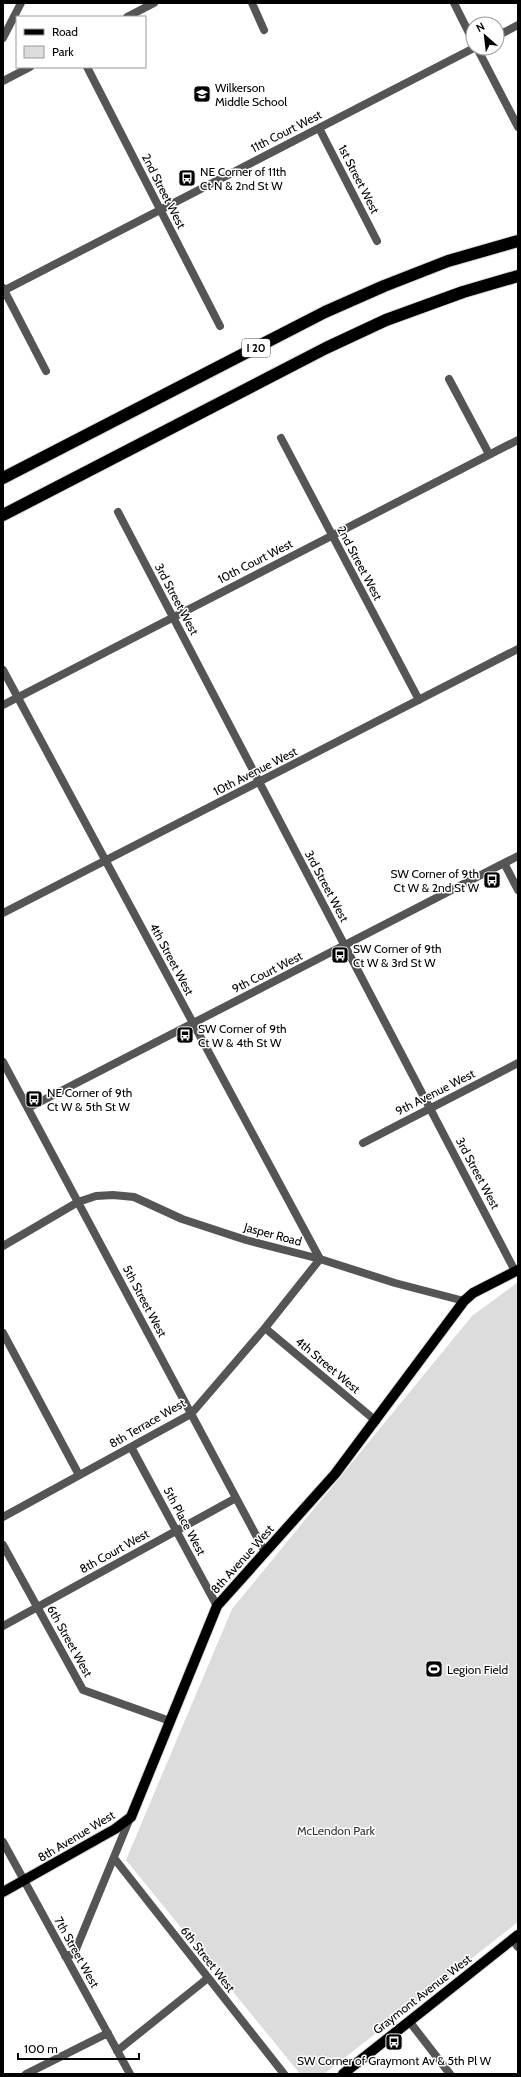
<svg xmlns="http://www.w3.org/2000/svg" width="521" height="2077" font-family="Cabin,sans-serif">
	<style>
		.green { fill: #dcdcdc }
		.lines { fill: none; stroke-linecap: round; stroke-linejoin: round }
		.major-casing { stroke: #dbdbdb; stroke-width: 12 }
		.highway-casing { stroke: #dbdbdb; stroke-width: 14 }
		.minor { stroke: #555; stroke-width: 8 }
		.major { stroke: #000; stroke-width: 10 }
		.highway { stroke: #000; stroke-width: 12 }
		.labels { text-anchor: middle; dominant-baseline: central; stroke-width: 3; stroke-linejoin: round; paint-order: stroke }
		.shield { fill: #fff; stroke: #4c4c4c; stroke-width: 1 }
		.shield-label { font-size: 11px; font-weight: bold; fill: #000 }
		.poi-label { font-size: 12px; fill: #000; stroke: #fff; text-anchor: start }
		.street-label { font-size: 12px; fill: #000; stroke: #fff }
		.park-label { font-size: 12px; fill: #333; stroke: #fff }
	</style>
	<rect width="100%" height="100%" fill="#fff"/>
	<!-- green -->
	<path class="green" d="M 518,1282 L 518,1922 L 324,2074 L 300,2074 L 126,1860 L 232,1609 L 472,1316 Z"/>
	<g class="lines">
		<!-- major casing -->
		<g class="major-casing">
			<path id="major" d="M 3,1892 L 115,1829 L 131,1817 L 217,1606 L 335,1474 L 464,1301 L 473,1293 L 518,1270
				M 343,2074 L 518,1935"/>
		</g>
		<!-- highway casing -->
		<g class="highway-casing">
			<path id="highway" d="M 3,478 L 325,312 L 384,286 L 448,261 L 518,241
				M 3,515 L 326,348 L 386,320 L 463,292 L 518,276"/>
		</g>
		<!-- minor -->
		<path class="minor" d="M 252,3 L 264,30
			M 454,3 L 473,41
			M 127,17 L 154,3
			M 497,36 L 518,25
			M 3,38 L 21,3
			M 477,48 L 518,127
			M 87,67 L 220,326
			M 3,81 L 30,67
			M 319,128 L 377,241
			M 3,288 L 46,371
			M 3,291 L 474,48
			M 449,379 L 489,454
			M 281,438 L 419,700
			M 118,512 L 515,1271
			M 3,670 L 320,1259 L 265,1328 L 191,1414 L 3,1517
			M 3,705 L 518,440
			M 504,863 L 518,890
			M 3,913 L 518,649
			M 3,1062 L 265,1552
			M 28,1108 L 518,856
			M 363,1143 L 518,1063
			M 3,1246 L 78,1202 L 96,1196 L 113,1195 L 134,1197 L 182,1219 L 246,1240 L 320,1259 L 395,1283 L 464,1301
			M 265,1328 L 376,1421
			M 3,1333 L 79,1475
			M 131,1447 L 217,1606
			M 3,1545 L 83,1690 L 170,1721
			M 3,1626 L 236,1498
			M 3,1842 L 130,2074
			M 114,1858 L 284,2074
			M 512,1939 L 518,1947
			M 65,1956 L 74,1954 L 130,1818
			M 409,2021 L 450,2074
			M 117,2051 L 208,1978
			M 26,2074 L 108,2033"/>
		<!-- major -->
		<use href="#major" class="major"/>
		<!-- highway -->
		<use href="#highway" class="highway"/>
	</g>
	<!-- icons -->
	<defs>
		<g id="school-square" transform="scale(0.9)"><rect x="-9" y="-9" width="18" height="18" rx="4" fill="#000" stroke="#fff"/><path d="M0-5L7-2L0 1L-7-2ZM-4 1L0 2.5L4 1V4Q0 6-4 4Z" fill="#fff"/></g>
		<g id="bus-square" transform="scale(0.9)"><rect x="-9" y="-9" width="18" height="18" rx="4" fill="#000" stroke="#fff"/><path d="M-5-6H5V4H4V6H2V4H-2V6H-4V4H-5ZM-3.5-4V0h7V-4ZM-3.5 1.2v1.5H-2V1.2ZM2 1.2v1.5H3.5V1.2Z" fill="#fff"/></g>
		<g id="stadium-square" transform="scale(0.9)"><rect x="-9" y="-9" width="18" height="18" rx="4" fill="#000" stroke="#fff"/><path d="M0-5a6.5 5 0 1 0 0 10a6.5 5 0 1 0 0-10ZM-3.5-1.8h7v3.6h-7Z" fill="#fff"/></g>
	</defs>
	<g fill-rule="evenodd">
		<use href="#school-square" x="202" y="94"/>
		<use href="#bus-square" x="187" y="178"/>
		<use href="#bus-square" x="492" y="880"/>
		<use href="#bus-square" x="340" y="955"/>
		<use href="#bus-square" x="185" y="1035"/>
		<use href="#bus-square" x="34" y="1099"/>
		<use href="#stadium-square" x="434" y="1669"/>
		<use href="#bus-square" x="394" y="2042"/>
	</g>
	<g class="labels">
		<!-- shield labels -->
		<rect class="shield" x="242" y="339" width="28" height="18" rx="3"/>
		<g class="shield-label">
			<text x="256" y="348">I 20</text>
		</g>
		<!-- poi labels -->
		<g class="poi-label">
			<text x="215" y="87">Wilkerson<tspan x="215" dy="14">Middle School</tspan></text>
			<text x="200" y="171">NE Corner of 11th<tspan x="200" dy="14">Ct N &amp; 2nd St W</tspan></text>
			<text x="479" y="873" text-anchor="end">SW Corner of 9th<tspan x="479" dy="14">Ct W &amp; 2nd St W</tspan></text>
			<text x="353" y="948">SW Corner of 9th<tspan x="353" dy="14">Ct W &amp; 3rd St W</tspan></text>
			<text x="198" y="1028">SW Corner of 9th<tspan x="198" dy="14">Ct W &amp; 4th St W</tspan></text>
			<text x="47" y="1092">NE Corner of 9th<tspan x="47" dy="14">Ct W &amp; 5th St W</tspan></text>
			<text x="447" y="1669">Legion Field</text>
			<text x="394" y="2060" text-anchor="middle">SW Corner of Graymont Av &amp; 5th Pl W</text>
		</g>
		<!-- street labels -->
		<g class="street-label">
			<text transform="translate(286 131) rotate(-27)">11th Court West</text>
			<text transform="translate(359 179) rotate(63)">1st Street West</text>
			<text transform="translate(164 191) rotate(63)">2nd Street West</text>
			<text transform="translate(255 561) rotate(-27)">10th Court West</text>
			<text transform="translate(360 563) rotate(62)">2nd Street West</text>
			<text transform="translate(177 599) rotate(62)">3rd Street West</text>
			<text transform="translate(255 771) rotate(-27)">10th Avenue West</text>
			<text transform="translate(327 886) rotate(62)">3rd Street West</text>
			<text transform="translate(172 959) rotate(62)">4th Street West</text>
			<text transform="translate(267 972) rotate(-27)">9th Court West</text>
			<text transform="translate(435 1092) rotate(-27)">9th Avenue West</text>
			<text transform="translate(478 1173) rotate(62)">3rd Street West</text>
			<text transform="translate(273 1234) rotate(15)">Jasper Road</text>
			<text transform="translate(145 1301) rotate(62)">5th Street West</text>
			<text transform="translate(328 1365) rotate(40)">4th Street West</text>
			<text transform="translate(147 1423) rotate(-30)">8th Terrace West</text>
			<text transform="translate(185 1521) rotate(62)">5th Place West</text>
			<text transform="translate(114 1551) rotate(-29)">8th Court West</text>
			<text transform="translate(242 1559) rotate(-48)">8th Avenue West</text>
			<text transform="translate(70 1641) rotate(61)">6th Street West</text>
			<text transform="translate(76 1836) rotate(-31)">8th Avenue West</text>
			<text transform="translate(77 1952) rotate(61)">7th Street West</text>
			<text transform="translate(208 1959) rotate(52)">6th Street West</text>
			<text transform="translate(422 1994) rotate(-38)">Graymont Avenue West</text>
		</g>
		<!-- park labels -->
		<g class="park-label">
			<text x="336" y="1830">McLendon Park</text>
		</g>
	</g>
	<!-- border -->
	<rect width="521" height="2077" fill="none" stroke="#000000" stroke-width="8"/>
	<!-- legend -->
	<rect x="16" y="16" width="130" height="52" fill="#ffffff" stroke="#999999"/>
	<rect x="24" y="29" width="20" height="6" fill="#000000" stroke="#999999"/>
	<text x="52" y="36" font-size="12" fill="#000000">Road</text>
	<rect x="24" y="46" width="20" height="12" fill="#dcdcdc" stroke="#999999"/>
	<text x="52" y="56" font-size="12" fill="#000000">Park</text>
	<!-- north arrow -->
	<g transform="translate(485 36) rotate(332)"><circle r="19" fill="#ffffff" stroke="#999999"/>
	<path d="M0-3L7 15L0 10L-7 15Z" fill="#000000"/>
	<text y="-6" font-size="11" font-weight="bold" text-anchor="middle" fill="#000000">N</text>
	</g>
	<!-- scale -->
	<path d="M18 2053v6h121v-6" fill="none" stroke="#000000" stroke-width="2"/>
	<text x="24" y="2053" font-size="12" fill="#000000" stroke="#ffffff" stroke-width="3" paint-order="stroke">100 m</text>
</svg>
